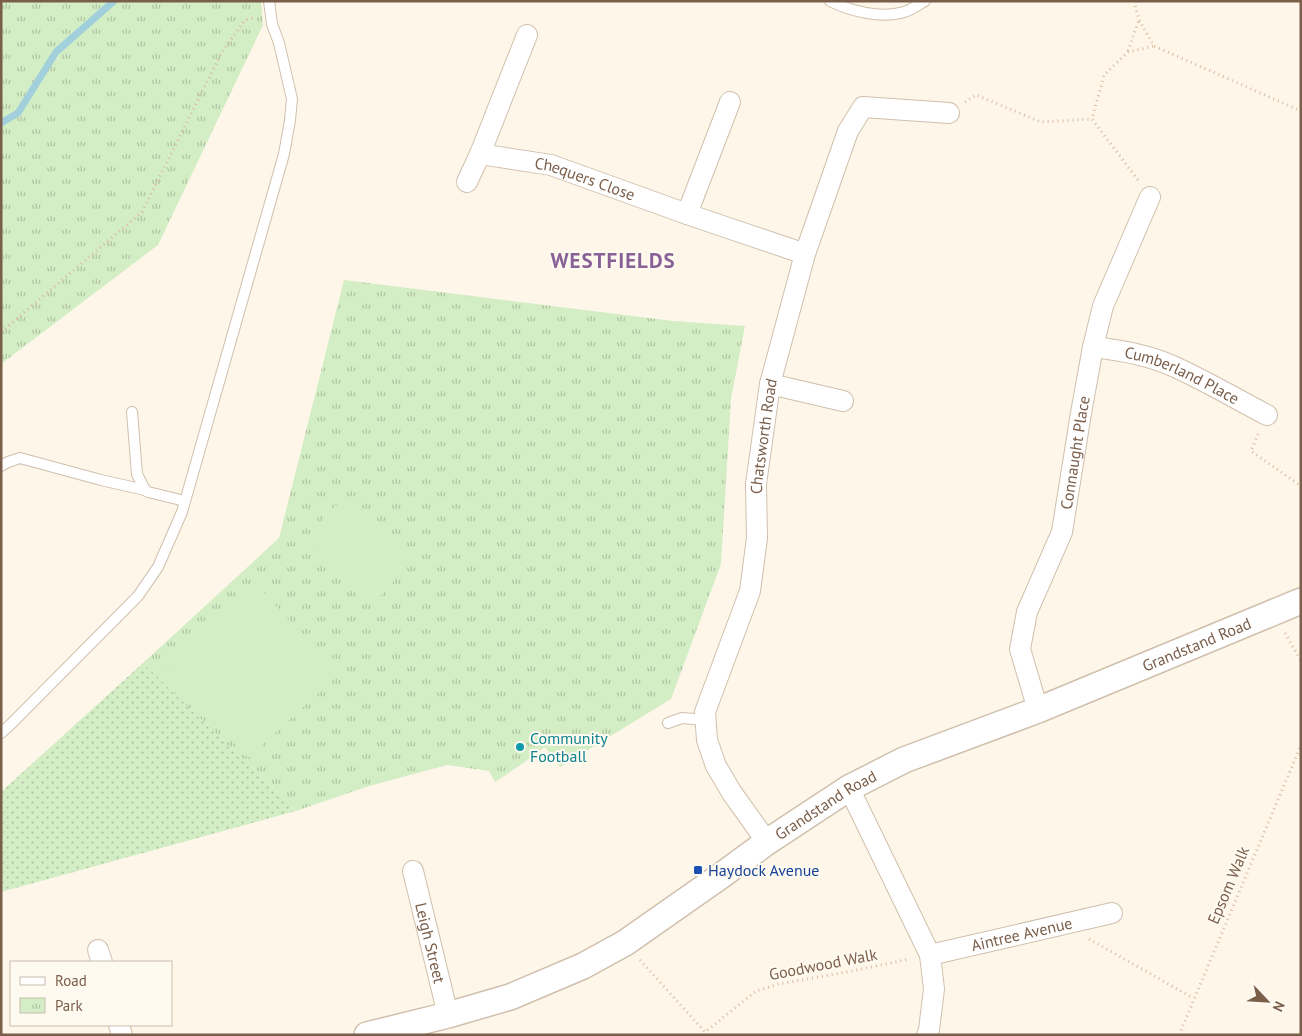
<svg xmlns="http://www.w3.org/2000/svg" width="1302" height="1036" font-family="'PT Sans',sans-serif">
	<style>
		.grass { fill: url(#grass-dots) }
		.park { fill: url(#park-tufts) }
		.pitch { fill: #d3edc5 }
		.lines { fill: none; stroke-linecap: round; stroke-linejoin: round }
		.stream { stroke: #a1cfdc; stroke-width: 7 }
		.service-casing { stroke: #d1bfad; stroke-width: 12 }
		.minor-casing { stroke: #d1bfad; stroke-width: 22 }
		.tertiary-casing { stroke: #d1bfad; stroke-width: 28 }
		.path { stroke: #dabaa1; stroke-width: 3; stroke-dasharray: 1 4; stroke-linecap: butt }
		.service { stroke: #fff; stroke-width: 10 }
		.minor { stroke: #fff; stroke-width: 20 }
		.tertiary { stroke: #fff; stroke-width: 25 }
		.culture-dot { fill: #0f9aa8; stroke: #fffaf0; stroke-width: 2 }
		.transit-dot { fill: #1a4fb4; stroke: #fffaf0; stroke-width: 2 }
		.labels { text-anchor: middle; dominant-baseline: central; stroke-width: 4; stroke-linejoin: round; paint-order: stroke }
		.street-label { font-size: 16px; fill: #7a5e4a; stroke: #fffaf0 }
		.culture-label { font-size: 16px; fill: #0d838f; stroke: #fffaf0; text-anchor: start }
		.transit-label { font-size: 16px; fill: #164399; stroke: #fffaf0; text-anchor: start }
		.district-label { font-size: 21px; font-weight: bold; letter-spacing: 1px; fill: #886296; stroke: #fffaf0 }
	</style>
	<defs>
		<pattern id="grass-dots" width="8" height="8" patternUnits="userSpaceOnUse" patternTransform="scale(1.25)"><rect width="8" height="8" fill="#d3edc5"/><path d="M2 2h.1M6 6h.1" fill="none" stroke="#b0c3a2" stroke-width="1.8" stroke-linecap="round"/></pattern>
		<pattern id="park-tufts" width="24" height="20" patternUnits="userSpaceOnUse" patternTransform="scale(1.25)"><rect width="24" height="20" fill="#d3edc5"/><path d="M3 7l-1-3M5 7V3M7 7l1-3M15 17l-1-3M17 17v-4M19 17l1-3" fill="none" stroke="#b0c3a2"/></pattern>
	</defs>
	<rect width="100%" height="100%" fill="#fef7e9"/>
	<!-- grass -->
	<path class="grass" d="M 143,663 L 296,811 L 1,892 L 1,792 Z"/>
	<!-- park -->
	<path class="park" d="M 1,1 L 261,1 L 263,25 L 158,245 L 1,364 Z
		M 344,280 L 673,321 L 745,326 L 731,399 L 721,564 L 671,699 L 560,767 L 545,747 L 522,764 L 495,782 L 489,771 L 447,765 L 369,786 L 296,811 L 143,663 L 279,538 Z"/>
	<!-- pitch -->
	<path class="pitch" d="M 341,500 L 410,563 L 377,600 L 307,536 Z
		M 254,582 L 339,674 L 248,758 L 163,665 Z"/>
	<g class="lines">
		<!-- stream -->
		<path class="stream" d="M 1,123 L 18,113 L 56,52 L 114,1"/>
		<!-- service casing -->
		<g class="service-casing">
			<path id="service" d="M 830,1 C 850,11 881,19 904,12 C 911,10 918,5 925,1
				M 132,412 L 137,474 L 145,490 L 148,492 L 185,501
				M 1,466 L 8,462 L 20,458 L 101,480 L 145,490
				M 668,723 L 682,718 L 706,720
				M 1,733 L 10,725 L 138,596 L 158,567 L 182,512 L 284,154 L 290,120 L 292,99 L 279,43 L 272,24 L 269,1"/>
		</g>
		<!-- minor casing -->
		<g class="minor-casing">
			<g id="minor">
				<path id="s1" d="M 527,35 L 480,154 L 551,165 L 687,214 L 805,254"/>
				<path d="M 467,182 L 480,154"/>
				<path d="M 687,214 L 730,102"/>
				<path id="s2" d="M 1093,347 C 1121,350 1149,355 1175,367 C 1206,381 1236,399 1267,415"/>
				<path d="M 770,384 L 843,401"/>
				<path id="s3" d="M 1038,710 L 1020,649 L 1027,612 L 1062,532 L 1081,413 L 1093,347 L 1103,306 L 1150,197"/>
				<path d="M 849,788 L 930,955 L 934,989 L 929,1030 L 927,1035"/>
				<path id="s4" d="M 767,842 L 732,793 L 716,766 L 707,740 L 705,712 L 750,591 L 757,538 L 756,484 L 770,384 L 805,254 L 848,131 L 863,107 L 949,113"/>
				<path id="s5" d="M 413,871 L 448,1015"/>
				<path d="M 98,950 L 102,962"/>
				<path id="s6" d="M 930,955 L 1112,913"/>
				<path d="M 119,1025 L 122,1035"/>
			</g>
		</g>
		<!-- tertiary casing -->
		<g class="tertiary-casing">
			<g id="tertiary">
				<path id="s7" d="M 367,1035 L 448,1015 L 510,997 L 583,966 L 625,943 L 722,875 L 767,842 L 849,788 L 904,760 L 1038,710 L 1301,601"/>
			</g>
		</g>
		<!-- path -->
		<path class="path" d="M 1134,1 L 1139,20 L 1154,46 L 1301,111
			M 1128,51 L 1139,20
			M 965,102 L 976,95 L 1041,122 L 1092,119
			M 1138,180 L 1092,119 L 1104,75 L 1128,52 L 1154,46
			M 1,332 L 142,212 L 222,52 L 245,20 L 255,17
			M 1258,434 L 1251,451 L 1301,486
			M 1285,633 L 1301,661
			M 1089,939 L 1193,998
			M 640,960 L 705,1032 L 756,991 L 779,984 L 847,972 L 910,959
			M 1179,1035 L 1301,745"/>
		<!-- service -->
		<use href="#service" class="service"/>
		<!-- minor -->
		<use href="#minor" class="minor"/>
		<!-- tertiary -->
		<use href="#tertiary" class="tertiary"/>
	</g>
	<!-- markers -->
	<circle class="culture-dot" cx="520" cy="747" r="5"/>
	<rect class="transit-dot" x="693" y="865" width="10" height="10" rx="2.5"/>
	<g class="labels">
		<!-- street labels -->
		<g class="street-label">
			<text stroke="none"><textPath href="#s1" startOffset="236">Chequers Close</textPath></text>
			<text stroke="none"><textPath href="#s2" startOffset="94">Cumberland Place</textPath></text>
			<text stroke="none"><textPath href="#s4" startOffset="432">Chatsworth Road</textPath></text>
			<text stroke="none"><textPath href="#s3" startOffset="269">Connaught Place</textPath></text>
			<text stroke="none"><textPath href="#s7" startOffset="924">Grandstand Road</textPath></text>
			<text stroke="none"><textPath href="#s7" startOffset="519">Grandstand Road</textPath></text>
			<text transform="translate(1228 885) rotate(-67)">Epsom Walk</text>
			<text stroke="none"><textPath href="#s6" startOffset="94">Aintree Avenue</textPath></text>
			<text stroke="none"><textPath href="#s5" startOffset="74">Leigh Street</textPath></text>
			<text transform="translate(823 964) rotate(-11)">Goodwood Walk</text>
		</g>
		<!-- culture labels -->
		<g class="culture-label">
			<text x="530" y="738">Community<tspan x="530" dy="18">Football</tspan></text>
		</g>
		<!-- transit labels -->
		<g class="transit-label">
			<text x="708" y="870">Haydock Avenue</text>
		</g>
		<!-- district labels -->
		<g class="district-label">
			<text x="613" y="260">WESTFIELDS</text>
		</g>
	</g>
	<!-- border -->
	<rect width="1302" height="1036" fill="none" stroke="#7a5e4a" stroke-width="5"/>
	<!-- legend -->
	<rect x="10" y="961" width="162" height="65" fill="#fffaf0" stroke="#cabcae"/>
	<rect x="20" y="977" width="25" height="8" fill="#ffffff" stroke="#cabcae"/>
	<text x="55" y="986" font-size="15" fill="#7a5e4a">Road</text>
	<rect x="20" y="998" width="25" height="15" fill="url(#park-tufts)" stroke="#cabcae"/>
	<text x="55" y="1011" font-size="15" fill="#7a5e4a">Park</text>
	<!-- north arrow -->
	<g transform="translate(1267 1001) rotate(115)" stroke="#fffaf0" stroke-width="4" paint-order="stroke">
	<path d="M0-4L9 19L0 12L-9 19Z" fill="#7a5e4a"/>
	<text y="-8" font-size="14" font-weight="bold" text-anchor="middle" fill="#7a5e4a">N</text>
	</g>
</svg>
